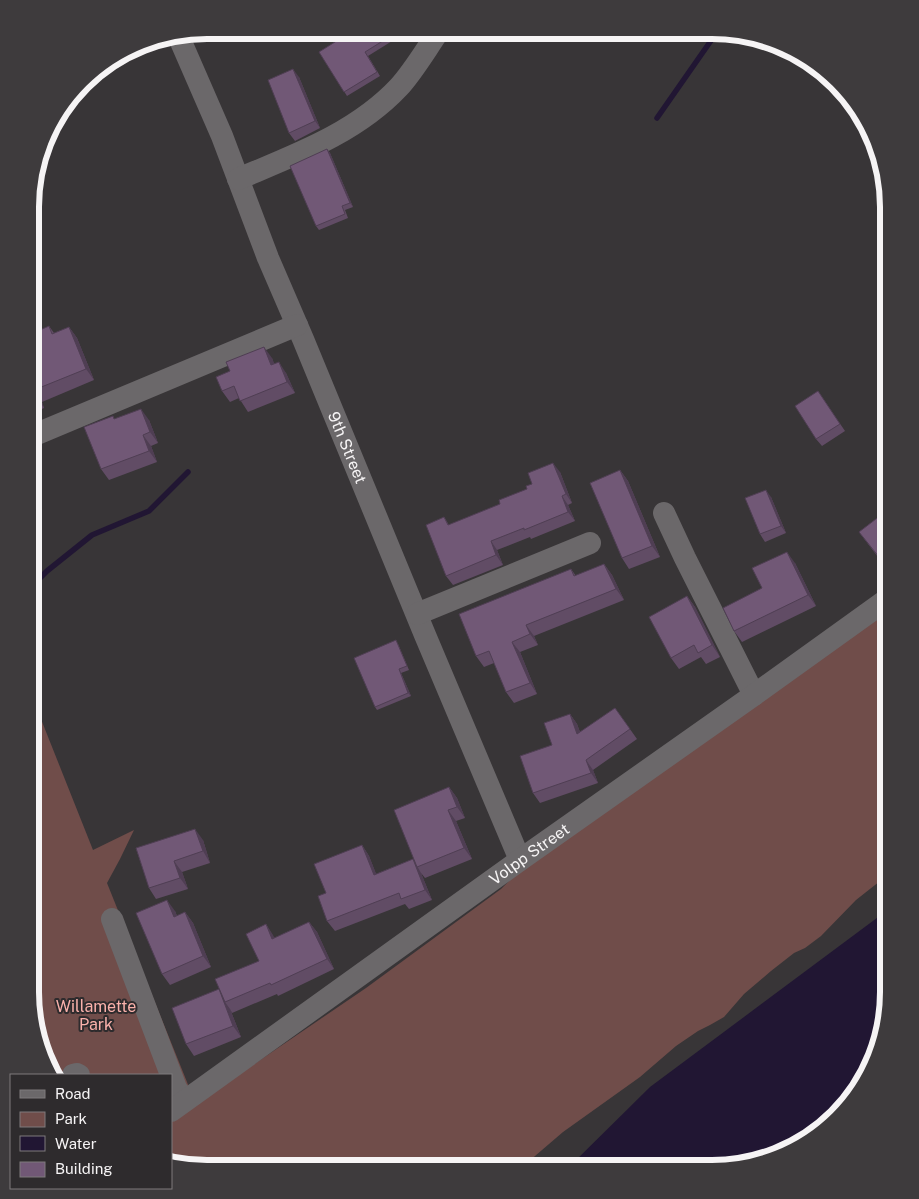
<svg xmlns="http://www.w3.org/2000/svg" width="919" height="1199" font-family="'Public Sans',sans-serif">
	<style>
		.green { fill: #704d4a }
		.water { fill: #211633 }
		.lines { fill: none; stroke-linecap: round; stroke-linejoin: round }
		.stream { stroke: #211633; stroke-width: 5.5 }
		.minor { stroke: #6b686a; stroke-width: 22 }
		.wall { fill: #614c65 }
		.shaded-wall { fill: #4f3e53 }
		.building { fill: #715876; stroke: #4f3e53 }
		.labels { text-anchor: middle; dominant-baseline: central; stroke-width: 4; stroke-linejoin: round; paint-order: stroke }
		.street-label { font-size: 16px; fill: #f6f4f5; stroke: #2e2b2d }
		.park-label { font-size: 16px; fill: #fab1ab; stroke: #2e2b2d }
		.rim { fill: none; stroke: #f6f4f5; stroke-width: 6 }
	</style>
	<rect width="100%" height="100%" fill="#383537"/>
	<!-- green -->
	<path class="green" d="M 889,608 L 889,874 L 856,900 L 821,936 L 805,948 L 794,953 L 771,971 L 744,994 L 724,1017 L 710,1025 L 698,1031 L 676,1046 L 640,1077 L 563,1132 L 521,1168 L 184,1168 L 171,1163 L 171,1075 L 53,1075 L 48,1071 L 30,992 L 31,694 L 93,850 L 134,830 L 120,859 L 107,883 L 189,1087 L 197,1103 L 366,988 L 501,889 L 517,873 Z"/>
	<!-- water -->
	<path class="water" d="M 889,909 L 889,1004 L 859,1090 L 791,1151 L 712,1169 L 567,1169 L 650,1087 Z"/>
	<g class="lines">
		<!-- stream -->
		<path class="stream" d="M 657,118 L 717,32
			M 31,587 L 47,571 L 92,535 L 149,511 L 188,472"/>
		<!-- minor -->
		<g class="minor">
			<path id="s1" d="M 178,35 L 222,136 L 268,258 L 303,339 L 425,635 L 520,860"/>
			<path d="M 238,179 C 295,155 356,133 399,87 C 413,72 427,48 439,31"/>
			<path d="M 39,433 L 297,325"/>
			<path d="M 664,513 L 685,558 L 754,695"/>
			<path d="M 417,614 L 590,543"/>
			<path d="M 112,919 L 176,1088 L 184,1101"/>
			<path d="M 73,1075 L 77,1074 L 79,1075"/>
			<path id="s2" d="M 171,1111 L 520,860 L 754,695 L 889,598"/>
		</g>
	</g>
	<!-- wall -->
	<path class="wall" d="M 393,31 L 397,38 L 368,56 L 380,76 L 347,96 L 319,52 Z
		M 299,77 L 320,128 L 295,141 L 289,133 Z
		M 327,149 L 330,153 L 353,207 L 345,210 L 348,218 L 319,230 L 316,226 Z
		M 49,326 L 54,333 L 69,327 L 77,338 L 94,380 L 42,402 L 44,408 L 31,414 L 31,334 Z
		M 272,358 L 274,364 L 286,373 L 295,393 L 248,412 L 239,398 L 230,402 L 222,391 Z
		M 818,391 L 845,431 L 822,446 L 816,439 Z
		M 115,419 L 149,420 L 158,443 L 151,446 L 157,462 L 109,480 L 101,469 Z
		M 620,470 L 628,481 L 660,557 L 629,569 L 622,558 Z
		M 560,472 L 572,503 L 568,505 L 575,521 L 531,539 L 530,537 L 497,550 L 503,565 L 453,585 L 446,576 L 444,517 L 449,525 L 500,504 Z
		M 771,497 L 786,533 L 765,542 L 760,534 Z
		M 889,509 L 889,561 L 884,565 L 859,532 Z
		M 795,563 L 816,606 L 742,642 L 734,631 L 762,588 Z
		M 604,564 L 612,575 L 624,600 L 534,636 L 538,645 L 520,652 L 537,694 L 514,703 L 506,692 L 494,663 L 484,667 L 476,656 L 571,569 L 576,576 Z
		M 687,596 L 695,607 L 720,657 L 706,664 L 701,657 L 679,669 L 671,658 Z
		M 398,644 L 409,670 L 401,673 L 411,696 L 377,710 L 375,707 Z
		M 615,708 L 637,739 L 593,770 L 598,783 L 540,803 L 533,793 L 552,745 L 570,714 L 577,724 L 580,732 Z
		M 449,787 L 457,798 L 465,818 L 456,821 L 472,859 L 425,878 L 421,873 L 432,900 L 409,909 L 405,904 L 335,931 L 327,921 L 326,893 L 362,845 L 369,856 L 376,874 L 413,859 L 416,864 Z
		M 203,840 L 210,863 L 182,872 L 188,889 L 156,899 L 149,888 L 136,848 Z
		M 175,911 L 177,916 L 185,912 L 193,923 L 211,967 L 170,985 L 162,974 Z
		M 309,922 L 317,932 L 334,969 L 278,996 L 277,994 L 232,1013 L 230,1009 L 241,1037 L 194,1056 L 186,1044 L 259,961 L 266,924 L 274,938 Z"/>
	<!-- shaded-wall -->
	<path class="shaded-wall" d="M 293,69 L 299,77 L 320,128 L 315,121 Z
		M 327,149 L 330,153 L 353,207 L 350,203 Z
		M 69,327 L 77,338 L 94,380 L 86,369 Z
		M 264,347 L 272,358 L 279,376 L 271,365 Z
		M 279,362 L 286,373 L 295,393 L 287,382 Z
		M 34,390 L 42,402 L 44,408 L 37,397 Z
		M 141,409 L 149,420 L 158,443 L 150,432 Z
		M 143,435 L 151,446 L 157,462 L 149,451 Z
		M 553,463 L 560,472 L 572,503 L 566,494 Z
		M 620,470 L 628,481 L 660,557 L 652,546 Z
		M 766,490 L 771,497 L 786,533 L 781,526 Z
		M 562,496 L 568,505 L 575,521 L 568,512 Z
		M 491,541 L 497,550 L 503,565 L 496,555 Z
		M 787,552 L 795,563 L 816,606 L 808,595 Z
		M 604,564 L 612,575 L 624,600 L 616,589 Z
		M 687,596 L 695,607 L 720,657 L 712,645 Z
		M 526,625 L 534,636 L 538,645 L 530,634 Z
		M 512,642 L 520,652 L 537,694 L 530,683 Z
		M 399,669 L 401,673 L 411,696 L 408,693 Z
		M 570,714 L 577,724 L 584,744 L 577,734 Z
		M 586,760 L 593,770 L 598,783 L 591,773 Z
		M 449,787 L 457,798 L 465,818 L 457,807 Z
		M 448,810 L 456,821 L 472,859 L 464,848 Z
		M 195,829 L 203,840 L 210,863 L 203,851 Z
		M 362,845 L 369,856 L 381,886 L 374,875 Z
		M 413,859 L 421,873 L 432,900 L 425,890 Z
		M 174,861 L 182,872 L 188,889 L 180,878 Z
		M 167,900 L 175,911 L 182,928 L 174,917 Z
		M 185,912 L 193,923 L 211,967 L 203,956 Z
		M 309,922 L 317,932 L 334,969 L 327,959 Z
		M 266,924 L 273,935 L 280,949 L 272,939 Z
		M 219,989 L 226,1000 L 225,1002 L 230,1009 L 241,1037 L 233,1026 Z"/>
	<!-- building -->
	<path class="building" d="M 354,30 L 392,31 L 394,34 L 365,52 L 377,72 L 344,92 L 319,52 Z
		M 293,69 L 315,121 L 289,133 L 268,80 Z
		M 327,149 L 350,203 L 342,206 L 345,214 L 316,226 L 290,166 Z
		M 49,326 L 52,334 L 69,327 L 86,369 L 34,390 L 37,397 L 31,399 L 31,334 Z
		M 264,347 L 271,365 L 279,362 L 287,382 L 240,401 L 234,386 L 222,391 L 216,377 L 230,371 L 226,362 Z
		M 818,391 L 840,424 L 816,439 L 795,406 Z
		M 141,409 L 150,432 L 143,435 L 149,451 L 101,469 L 84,427 L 113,416 L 114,419 Z
		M 553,463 L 566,494 L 562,496 L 568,512 L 524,530 L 524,528 L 491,541 L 496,555 L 446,576 L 426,525 L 444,517 L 448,525 L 500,504 L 499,500 L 527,489 L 526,486 L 532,484 L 528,473 Z
		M 620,470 L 652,546 L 622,558 L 590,483 Z
		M 766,490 L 781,526 L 760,534 L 745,498 Z
		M 889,509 L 889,549 L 879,557 L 859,532 Z
		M 787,552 L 808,595 L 734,631 L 723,608 L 762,588 L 752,568 Z
		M 604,564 L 616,589 L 526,625 L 530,634 L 512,642 L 530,683 L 506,692 L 489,651 L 476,656 L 459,614 L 571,569 L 574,576 Z
		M 687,596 L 712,645 L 698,653 L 694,645 L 671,658 L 649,617 Z
		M 396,640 L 407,666 L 399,669 L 408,693 L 375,707 L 354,658 Z
		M 615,708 L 630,729 L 586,760 L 591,773 L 533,793 L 520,756 L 552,745 L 544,723 L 570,714 L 577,734 Z
		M 449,787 L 457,807 L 448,810 L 464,848 L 417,867 L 394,810 Z
		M 195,829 L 203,851 L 174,861 L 180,878 L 149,888 L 136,848 Z
		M 362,845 L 374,875 L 413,859 L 425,890 L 401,899 L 399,893 L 327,921 L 318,896 L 326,893 L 314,864 Z
		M 167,900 L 174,917 L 185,912 L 203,956 L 162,974 L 136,913 Z
		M 309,922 L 327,959 L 271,985 L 270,983 L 225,1002 L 215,979 L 259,961 L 246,934 L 266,924 L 272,939 Z
		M 219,989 L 233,1026 L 186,1044 L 172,1008 Z"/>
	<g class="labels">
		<!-- street labels -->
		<g class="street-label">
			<text stroke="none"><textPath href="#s1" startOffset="446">9th Street</textPath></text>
			<text stroke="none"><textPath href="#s2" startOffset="441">Volpp Street</textPath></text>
		</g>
		<!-- park labels -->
		<g class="park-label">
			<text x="96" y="1006">Willamette<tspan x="96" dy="18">Park</tspan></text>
		</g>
	</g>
	<!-- crop -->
	<path d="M0 0H919V1199H0ZM207 39H712A168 168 0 0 1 880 207V992A168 168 0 0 1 712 1160H207A168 168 0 0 1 39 992V207A168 168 0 0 1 207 39Z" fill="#3e3b3d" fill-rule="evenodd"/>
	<path class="rim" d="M207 39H712A168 168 0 0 1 880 207V992A168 168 0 0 1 712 1160H207A168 168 0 0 1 39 992V207A168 168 0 0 1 207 39Z"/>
	<!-- legend -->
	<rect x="10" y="1074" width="162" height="115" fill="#2e2b2d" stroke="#7e7b7d"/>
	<rect x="20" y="1090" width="25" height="8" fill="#6b686a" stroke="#7e7b7d"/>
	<text x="55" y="1099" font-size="15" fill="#f6f4f5">Road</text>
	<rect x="20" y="1112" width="25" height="15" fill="#704d4a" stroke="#7e7b7d"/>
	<text x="55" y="1124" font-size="15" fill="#f6f4f5">Park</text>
	<rect x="20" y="1136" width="25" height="15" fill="#211633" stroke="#7e7b7d"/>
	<text x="55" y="1149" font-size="15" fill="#f6f4f5">Water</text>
	<rect x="20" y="1162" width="25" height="15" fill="#715876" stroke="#7e7b7d"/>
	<text x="55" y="1174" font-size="15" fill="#f6f4f5">Building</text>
</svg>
